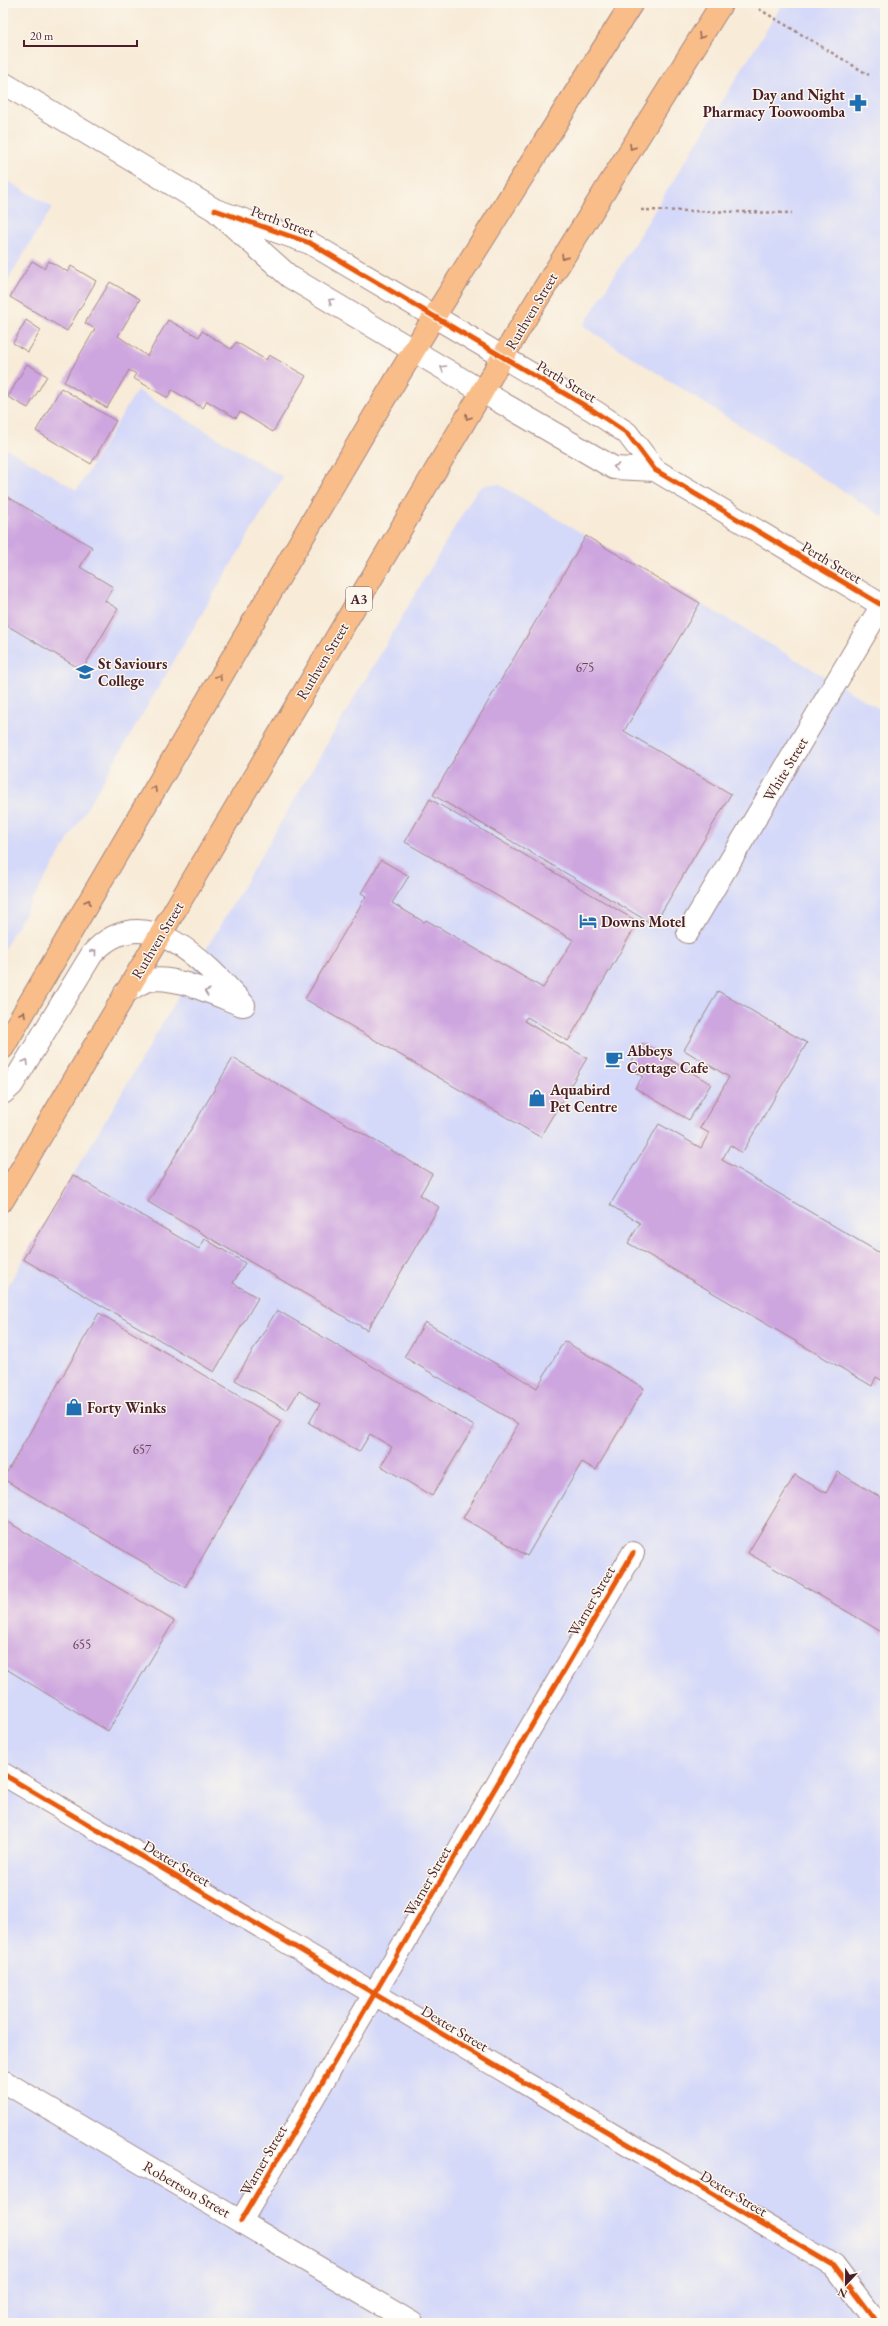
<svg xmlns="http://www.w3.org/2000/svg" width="888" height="2326" font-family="'EB Garamond',serif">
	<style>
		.built { fill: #d4d8f9 }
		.building { fill: #cea6df }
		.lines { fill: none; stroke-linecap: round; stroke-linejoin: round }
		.minor-casing { stroke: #a18582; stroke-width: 24 }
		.highway-casing { stroke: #a18582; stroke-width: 24 }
		.path { stroke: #a18582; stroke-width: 2.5; stroke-dasharray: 3 3; stroke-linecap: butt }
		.minor { stroke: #fff; stroke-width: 22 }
		.highway { stroke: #f8bd89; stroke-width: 22 }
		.cycleway-casing { stroke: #fbf7ec; stroke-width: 8 }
		.cycleway { stroke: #e8590c; stroke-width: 5 }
		.oneway { stroke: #986655 }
		.oneway2 { stroke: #ae9aa0 }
		.labels { text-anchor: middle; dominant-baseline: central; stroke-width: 3; stroke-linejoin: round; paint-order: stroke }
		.number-label { font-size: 13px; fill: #6b4158 }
		.shield { fill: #fbf7ec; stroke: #7f6065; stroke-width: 1 }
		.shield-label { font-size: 14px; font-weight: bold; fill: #4a1f2b }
		.poi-label { font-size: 15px; font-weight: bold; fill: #4a1f2b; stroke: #fbf7ec; text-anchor: start }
		.street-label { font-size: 15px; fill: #4a1f2b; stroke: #fbf7ec }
	</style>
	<rect width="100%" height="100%" fill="#fbf7ec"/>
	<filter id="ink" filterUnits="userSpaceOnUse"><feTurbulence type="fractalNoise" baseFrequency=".025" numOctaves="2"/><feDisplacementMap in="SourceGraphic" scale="8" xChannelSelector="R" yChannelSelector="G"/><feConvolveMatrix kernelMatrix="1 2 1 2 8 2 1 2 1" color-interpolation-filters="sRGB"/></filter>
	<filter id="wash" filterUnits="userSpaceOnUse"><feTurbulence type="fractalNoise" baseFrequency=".012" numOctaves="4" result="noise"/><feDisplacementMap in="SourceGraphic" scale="16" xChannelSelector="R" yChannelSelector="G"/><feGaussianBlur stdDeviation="0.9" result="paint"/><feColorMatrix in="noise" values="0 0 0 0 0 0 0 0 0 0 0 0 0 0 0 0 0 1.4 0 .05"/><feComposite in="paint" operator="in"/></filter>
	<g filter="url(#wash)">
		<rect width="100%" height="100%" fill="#f8ebd8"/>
		<!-- built -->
		<path class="built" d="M 783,3 L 885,3 L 885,518 L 583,326 Z
			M 3,178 L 52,207 L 3,289 Z
			M 137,390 L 283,477 L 3,950 L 3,446 L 77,490 Z
			M 491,484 L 500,485 L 885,712 L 885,2323 L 3,2323 L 3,1294 L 476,491 L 483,486 Z"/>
		<g id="blocks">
			<!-- building -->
			<path class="building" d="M 32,261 L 44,268 L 49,261 L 68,272 L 71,266 L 96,281 L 67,331 L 10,297 Z
				M 110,282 L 140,299 L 118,336 L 147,356 L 168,320 L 199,337 L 202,331 L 231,349 L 236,342 L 266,360 L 269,355 L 306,376 L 273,432 L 240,412 L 236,418 L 207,401 L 203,408 L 172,390 L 168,398 L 133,378 L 136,374 L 129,370 L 107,408 L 64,382 L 95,329 L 85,323 Z
				M 26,320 L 41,330 L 28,352 L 13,343 Z
				M 27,364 L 47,376 L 28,408 L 8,397 Z
				M 61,388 L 116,421 L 91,464 L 36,431 Z
				M 3,494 L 92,547 L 80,567 L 113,587 L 105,601 L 118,609 L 82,670 L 3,623 L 3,522 L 5,523 L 8,517 L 3,514 Z
				M 586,536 L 700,603 L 624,731 L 731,794 L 654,925 L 433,795 Z
				M 430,799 L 638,922 L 568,1041 L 527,1017 L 524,1021 L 587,1058 L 540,1137 L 305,999 L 366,896 L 361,893 L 381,860 L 409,876 L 392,903 L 424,922 L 426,920 L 543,988 L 573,940 L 405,842 Z
				M 718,991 L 807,1043 L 742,1153 L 730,1145 L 722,1160 L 885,1256 L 885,1382 L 876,1377 L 872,1386 L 628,1243 L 640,1223 L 610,1205 L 659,1124 L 701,1148 L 709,1133 L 700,1128 L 729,1077 L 684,1050 Z
				M 642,1043 L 711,1084 L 689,1120 L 635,1088 L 643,1076 L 628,1068 Z
				M 233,1058 L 432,1174 L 420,1195 L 439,1207 L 367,1330 L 148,1202 Z
				M 73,1175 L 199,1249 L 205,1239 L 245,1263 L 233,1283 L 258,1298 L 214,1372 L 23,1259 Z
				M 277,1310 L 474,1426 L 432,1496 L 381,1466 L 392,1447 L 370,1434 L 359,1452 L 309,1423 L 320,1404 L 299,1391 L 287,1410 L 235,1380 Z
				M 99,1313 L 281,1421 L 185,1587 L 3,1479 Z
				M 425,1322 L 537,1388 L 564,1341 L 644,1388 L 596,1470 L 582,1462 L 527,1556 L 463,1518 L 518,1424 L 404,1357 Z
				M 838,1472 L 885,1500 L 885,1634 L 748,1553 L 795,1475 L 826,1493 Z
				M 3,1519 L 174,1621 L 108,1731 L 3,1667 Z"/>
		</g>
	</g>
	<g filter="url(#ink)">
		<use href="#blocks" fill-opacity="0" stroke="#a18582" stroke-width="1"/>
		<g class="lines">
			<!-- minor casing -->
			<g class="minor-casing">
				<path id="minor" d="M 3,83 L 215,210 L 290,277 L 483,392 L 614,468 L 655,470
					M 215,210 L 310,243 L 594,411 L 627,433 L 655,470 L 885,607
					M 688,932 L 882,605
					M 125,993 C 133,988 140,982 150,980 C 175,975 218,996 242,1005
					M 3,1093 L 12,1085 L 92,954 C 145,895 206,963 244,1005
					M 3,1774 L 834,2266 L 877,2323
					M 3,2081 L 412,2323
					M 241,2221 L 633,1553"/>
			</g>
			<!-- highway casing -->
			<g class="highway-casing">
				<path id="highway" d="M 3,1048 L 374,416 L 434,317 L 632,3
					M 3,1200 L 530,311 L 722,3"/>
			</g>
			<!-- path -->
			<path class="path" d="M 759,9 L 869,75
				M 641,210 L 792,213"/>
			<!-- minor -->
			<use href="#minor" class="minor"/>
			<!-- highway -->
			<use href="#highway" class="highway"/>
			<!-- cycleway casing -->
			<g class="cycleway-casing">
				<path id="cycleway" d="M 215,210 L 310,243 L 594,411 L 627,433 L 655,470 L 885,607
					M 3,1774 L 834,2266 L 877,2323
					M 241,2221 L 633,1553"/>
			</g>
			<!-- cycleway -->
			<use href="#cycleway" class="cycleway"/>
		</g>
		<!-- one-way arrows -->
		<defs><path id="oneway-chevron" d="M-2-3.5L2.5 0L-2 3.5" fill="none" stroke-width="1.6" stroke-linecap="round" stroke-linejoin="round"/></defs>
		<g class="oneway">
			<use href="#oneway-chevron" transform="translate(701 36) rotate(122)"/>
			<use href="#oneway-chevron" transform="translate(632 147) rotate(122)"/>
			<use href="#oneway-chevron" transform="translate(564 257) rotate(122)"/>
			<use href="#oneway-chevron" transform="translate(468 417) rotate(122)"/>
			<use href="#oneway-chevron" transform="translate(219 677) rotate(-59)"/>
			<use href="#oneway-chevron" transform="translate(154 789) rotate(-60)"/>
			<use href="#oneway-chevron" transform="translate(88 902) rotate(-60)"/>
			<use href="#oneway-chevron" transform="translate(23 1014) rotate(-60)"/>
		</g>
		<g class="oneway2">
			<use href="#oneway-chevron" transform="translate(331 301) rotate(-150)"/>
			<use href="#oneway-chevron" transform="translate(443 368) rotate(-149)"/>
			<use href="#oneway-chevron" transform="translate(616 467) rotate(-167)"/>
			<use href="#oneway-chevron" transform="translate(94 952) rotate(-51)"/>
			<use href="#oneway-chevron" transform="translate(207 992) rotate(-161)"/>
			<use href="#oneway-chevron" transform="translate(26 1062) rotate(-59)"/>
		</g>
	</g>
	<!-- icons -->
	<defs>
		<g id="pharmacy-bare" transform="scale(1.38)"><path d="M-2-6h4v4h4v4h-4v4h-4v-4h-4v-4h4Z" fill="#1f6fb2" stroke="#fbf7ec" stroke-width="2.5" paint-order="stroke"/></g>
		<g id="school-bare" transform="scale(1.38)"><path d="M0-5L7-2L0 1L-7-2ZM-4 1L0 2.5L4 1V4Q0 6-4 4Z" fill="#1f6fb2" stroke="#fbf7ec" stroke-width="2.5" paint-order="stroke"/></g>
		<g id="hotel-bare" transform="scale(1.38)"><path d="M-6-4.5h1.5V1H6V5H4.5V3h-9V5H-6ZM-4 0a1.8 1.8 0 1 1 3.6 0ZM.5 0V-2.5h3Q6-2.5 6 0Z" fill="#1f6fb2" stroke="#fbf7ec" stroke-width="2.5" paint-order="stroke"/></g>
		<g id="cafe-bare" transform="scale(1.38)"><path d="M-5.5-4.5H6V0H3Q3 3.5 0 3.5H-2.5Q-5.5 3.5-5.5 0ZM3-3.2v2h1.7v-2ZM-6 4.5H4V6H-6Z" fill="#1f6fb2" stroke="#fbf7ec" stroke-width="2.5" paint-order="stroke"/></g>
		<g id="shop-bare" transform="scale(1.38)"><path d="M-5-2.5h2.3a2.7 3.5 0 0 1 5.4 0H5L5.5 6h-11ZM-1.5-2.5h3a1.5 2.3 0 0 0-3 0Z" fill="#1f6fb2" stroke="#fbf7ec" stroke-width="2.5" paint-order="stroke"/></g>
	</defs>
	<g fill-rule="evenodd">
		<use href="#pharmacy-bare" x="858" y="103"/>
		<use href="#school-bare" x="85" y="672"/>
		<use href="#hotel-bare" x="588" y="921"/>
		<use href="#cafe-bare" x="614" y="1059"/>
		<use href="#shop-bare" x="537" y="1098"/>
		<use href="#shop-bare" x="74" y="1407"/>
	</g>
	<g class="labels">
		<!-- number labels -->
		<g class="number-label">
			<text x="585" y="667">675</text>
			<text x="142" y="1449">657</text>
			<text x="82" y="1644">655</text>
		</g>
		<!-- shield labels -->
		<rect class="shield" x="346" y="587" width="26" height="24" rx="3"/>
		<g class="shield-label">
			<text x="359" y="599">A3</text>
		</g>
		<!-- poi labels -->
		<g class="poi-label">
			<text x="845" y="94" text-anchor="end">Day and Night<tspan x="845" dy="17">Pharmacy Toowoomba</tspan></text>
			<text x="98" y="663">St Saviours<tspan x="98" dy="17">College</tspan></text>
			<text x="601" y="921">Downs Motel</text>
			<text x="627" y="1050">Abbeys<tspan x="627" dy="17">Cottage Cafe</tspan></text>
			<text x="550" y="1089">Aquabird<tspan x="550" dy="17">Pet Centre</tspan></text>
			<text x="87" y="1407">Forty Winks</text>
		</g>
		<!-- street labels -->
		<g class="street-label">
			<text transform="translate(283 221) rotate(20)">Perth Street</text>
			<text transform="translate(531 311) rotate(-59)">Ruthven Street</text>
			<text transform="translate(567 381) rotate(31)">Perth Street</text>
			<text transform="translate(832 562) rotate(31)">Perth Street</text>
			<text transform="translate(322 661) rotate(-59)">Ruthven Street</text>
			<text transform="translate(785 769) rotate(-59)">White Street</text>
			<text transform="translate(157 940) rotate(-59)">Ruthven Street</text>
			<text transform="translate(591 1601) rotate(-60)">Warner Street</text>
			<text transform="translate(177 1863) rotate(31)">Dexter Street</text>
			<text transform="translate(427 1881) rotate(-60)">Warner Street</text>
			<text transform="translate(455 2028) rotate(31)">Dexter Street</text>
			<text transform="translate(263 2160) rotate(-60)">Warner Street</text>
			<text transform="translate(187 2189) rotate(30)">Robertson Street</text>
			<text transform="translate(734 2193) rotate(31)">Dexter Street</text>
		</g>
	</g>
	<!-- margin -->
	<rect width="888" height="2326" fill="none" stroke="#fbf7ec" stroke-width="16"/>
	<!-- north arrow -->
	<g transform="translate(846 2284) rotate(202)" stroke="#fbf7ec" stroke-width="3" paint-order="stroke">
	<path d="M0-3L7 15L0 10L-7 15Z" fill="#4a1f2b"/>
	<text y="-6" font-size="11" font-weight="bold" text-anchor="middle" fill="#4a1f2b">N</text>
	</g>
	<!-- scale -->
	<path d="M24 40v6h113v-6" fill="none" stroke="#4a1f2b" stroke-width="2"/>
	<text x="30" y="40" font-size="12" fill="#4a1f2b" stroke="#fbf7ec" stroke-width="3" paint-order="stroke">20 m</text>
</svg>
